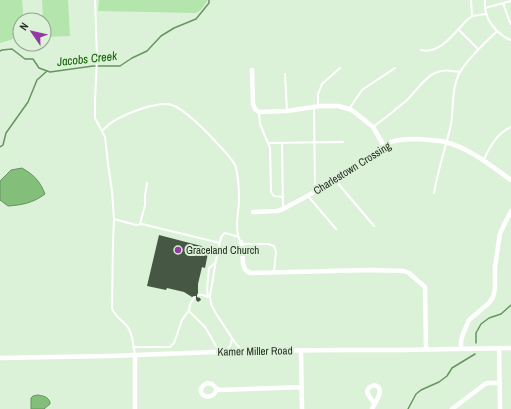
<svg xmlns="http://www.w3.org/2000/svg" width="511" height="409" font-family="'Archivo Narrow',sans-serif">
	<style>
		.green { fill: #b4e5ad }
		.water { fill: #83bf7b; stroke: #679461 }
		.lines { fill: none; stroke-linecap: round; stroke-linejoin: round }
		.stream { stroke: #679461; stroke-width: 1.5 }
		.building { fill: #465843 }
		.lane { stroke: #fff; stroke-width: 2 }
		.street { stroke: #fff; stroke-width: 4.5 }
		.poi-dot { fill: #9439a4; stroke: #dcf2d8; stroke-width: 1.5 }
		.labels { text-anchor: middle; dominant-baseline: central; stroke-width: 4; stroke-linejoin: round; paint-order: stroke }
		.street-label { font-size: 11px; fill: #262e24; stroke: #dcf2d8 }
		.poi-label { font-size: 11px; fill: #262e24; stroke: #dcf2d8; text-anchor: start }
		.water-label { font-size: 12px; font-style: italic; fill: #0e6100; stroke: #dcf2d8 }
	</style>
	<rect width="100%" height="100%" fill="#dcf2d8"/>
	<!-- green -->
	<path class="green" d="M 0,0 L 22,0 L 23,10 L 22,20 L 20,20 C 20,39 17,38 0,43 Z
		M 42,0 L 68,0 L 70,36 L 44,37 Z
		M 99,0 L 208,0 L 201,10 L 196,13 L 98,11 Z"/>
	<!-- water -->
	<path class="water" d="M 22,168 C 34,175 40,181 45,194 C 33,203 22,205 8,206 L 0,200 L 0,181 L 11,170 Z
		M 38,395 C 44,396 48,397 50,402 L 50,404 L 44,409 L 31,409 L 31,398 L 33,396 Z"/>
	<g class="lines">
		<!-- stream -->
		<path class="stream" d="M 0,51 L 2,50 L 12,49 L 25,59 L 33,59 L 39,68 L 50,72 L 93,66 L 120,66 L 132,58 L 147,51 L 161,36 L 174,28 L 196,19 L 209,3 L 209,0
			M 0,147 L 3,145 L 6,133 L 28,102 L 37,80 L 47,71
			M 476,343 L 476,333 L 481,324 L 489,318 L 501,314 L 511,305
			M 408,409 L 416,394 L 421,390 L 439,382 L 447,376 L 452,368 L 475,354"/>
	</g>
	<!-- building -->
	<path class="building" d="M 159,235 L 209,248 L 205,268 L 202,267 L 198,284 L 198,293 L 197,295 L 197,297 L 200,298 L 201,300 L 198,302 L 196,300 L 196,296 L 194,296 L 192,297 L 184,292 L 167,288 L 166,290 L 147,286 Z"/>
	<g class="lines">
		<!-- lane -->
		<path class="lane" d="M 95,0 L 97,57 L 95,101 L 95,118 L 105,137 L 108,164 L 112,191 L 114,219 L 113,242 L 112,308 C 115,317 121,319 127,326 C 133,333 133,345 135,354
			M 485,0 C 484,14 488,21 497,31
			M 503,3 L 509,20 L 511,24
			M 485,8 L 511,1
			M 472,16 L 486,14
			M 458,29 L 478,49
			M 421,50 C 440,55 455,32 467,20 L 472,16 L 471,0
			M 285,74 L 287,111
			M 318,106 L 318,94 L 322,84 L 340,68
			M 314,107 L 315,191
			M 349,109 L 362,90 L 395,68
			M 259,112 L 260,124 L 270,148 L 271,192 L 274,196 L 283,197
			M 373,127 C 385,118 397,109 408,99 C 416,91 425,77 435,73 C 443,69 451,71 460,72
			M 102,131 C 106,127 110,123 114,121 C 125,114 159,100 172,105 C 184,109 205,130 214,140 C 220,147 234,159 236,168 C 238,177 239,189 239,199 C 239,212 234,229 240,241
			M 268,143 L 343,142
			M 282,143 L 283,208
			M 483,161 C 490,147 496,134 511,127
			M 336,181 L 374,226
			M 434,193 C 438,169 446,147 451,124 C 454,107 451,88 460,72 C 469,57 484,44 497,31 L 506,38 L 511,40
			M 308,196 L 336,229
			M 114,219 L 136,225 L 142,224 L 220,243
			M 140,224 L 145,205 L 145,196 L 147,183
			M 239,237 L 225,233 L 221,237 L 216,260 L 210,296 L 211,304 L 215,312 L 236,344 L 242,350
			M 242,244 L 268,244 L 274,246 L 276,252 L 274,272
			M 199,295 L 203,295 L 208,297
			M 208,297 L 207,289 L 209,268 L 215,263
			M 194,298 L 190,304 L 189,311 L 205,327 L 219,351
			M 133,347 L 170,347 L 174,343 L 182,320 L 189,310
			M 227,351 L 231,344 L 232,339"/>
		<!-- street -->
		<path class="street" d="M 252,70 L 253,104 L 255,109 L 259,112 L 287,111 L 320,106 L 338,106 L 349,109 L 353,111 L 373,127 L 384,146
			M 253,212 L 277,211 L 283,209 C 310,195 338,179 364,161 C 373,155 381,146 391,142 C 399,139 410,139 418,139 C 427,140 436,140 445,142 C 470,148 491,166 511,180
			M 241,242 C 245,251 238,270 251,273 L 370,270 L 404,271 L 409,273 L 425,287 L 426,349
			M 499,348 L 500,409
			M 461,349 L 461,341 L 463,334 L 469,320 L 489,303 L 493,297 L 495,289 L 495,267 L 500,233 L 511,211
			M 301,350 L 302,409
			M 135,355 L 135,409
			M 0,358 L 110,356 L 240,351 L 343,350 L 401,350 L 511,348
			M 207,383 L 212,384 L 217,389 C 217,390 214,394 214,394 C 206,402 193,390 207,383 Z
			M 217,389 L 220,390 L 302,387
			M 372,409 C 375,402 387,388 374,385 C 361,390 370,397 375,404
			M 452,409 L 485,384 L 488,383 L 500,383"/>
	</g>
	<!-- markers -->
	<circle class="poi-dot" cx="178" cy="250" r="4"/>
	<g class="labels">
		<!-- street labels -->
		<g class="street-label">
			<text transform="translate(352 168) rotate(-32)">Charlestown Crossing</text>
			<text transform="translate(255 351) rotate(-1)">Kamer Miller Road</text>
		</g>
		<!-- poi labels -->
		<g class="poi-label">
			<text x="186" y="250">Graceland Church</text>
		</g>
		<!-- water labels -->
		<g class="water-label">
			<text transform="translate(87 59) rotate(-6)">Jacobs Creek</text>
		</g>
	</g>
	<!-- north arrow -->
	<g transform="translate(32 32) rotate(304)"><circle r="19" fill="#dcf2d8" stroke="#93a490"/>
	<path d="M0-3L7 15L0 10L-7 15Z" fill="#9439a4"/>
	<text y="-6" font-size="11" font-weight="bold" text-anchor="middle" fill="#262e24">N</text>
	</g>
</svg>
